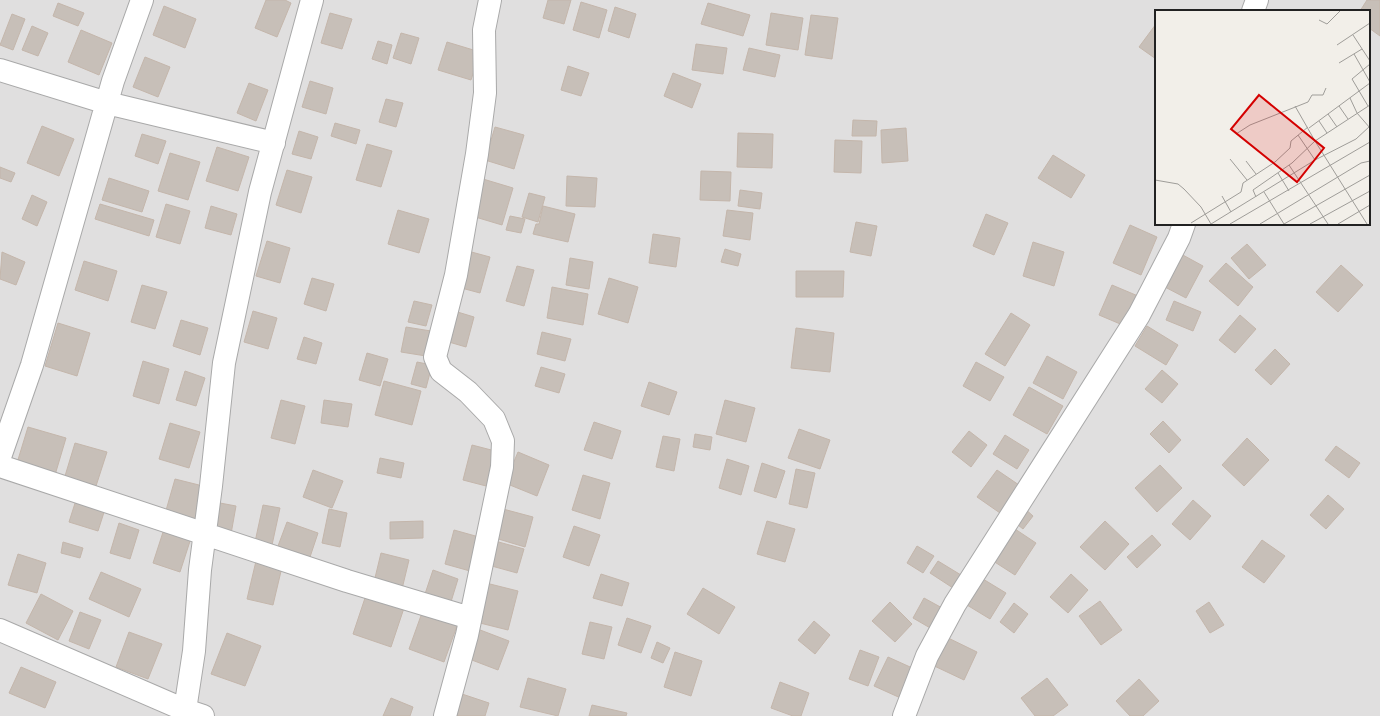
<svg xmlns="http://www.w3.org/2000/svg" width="1380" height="716" font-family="Quicksand,sans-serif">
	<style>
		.residential { fill: #e0dfdf; fill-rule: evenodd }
		.building { fill: #c7bfb8; stroke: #c4b6ab }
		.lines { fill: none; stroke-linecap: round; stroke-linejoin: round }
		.street-casing { stroke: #a9a9a9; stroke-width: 24 }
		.street { stroke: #fff; stroke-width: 22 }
		.inset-road { fill: none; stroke: #9f9d99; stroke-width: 1 }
		.view { fill: #d40000; fill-opacity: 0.15; stroke: #d40000; stroke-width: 2 }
		.inset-edge { fill: none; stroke: #222; stroke-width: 2 }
	</style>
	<rect width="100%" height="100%" fill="#f2efe9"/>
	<!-- residential -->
	<path class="residential" d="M 0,0 L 1380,0 L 1380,716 L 0,716 ZM 1156,11 L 1369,11 L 1369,224 L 1156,224 Z"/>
	<!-- building -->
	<path class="building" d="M 266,0 L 285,0 L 291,3 L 277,37 L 255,28 Z
		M 548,0 L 571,0 L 564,24 L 543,18 Z
		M 1367,0 L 1380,0 L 1380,36 L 1369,28 L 1369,11 L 1360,11 Z
		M 581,2 L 607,10 L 599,38 L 573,30 Z
		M 58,3 L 84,13 L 78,26 L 53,16 Z
		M 708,3 L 750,15 L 743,36 L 701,24 Z
		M 164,6 L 196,19 L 185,48 L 153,35 Z
		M 615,7 L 636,14 L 629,38 L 608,31 Z
		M 330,13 L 352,19 L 342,49 L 321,43 Z
		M 771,13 L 803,18 L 798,50 L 766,45 Z
		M 12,14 L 25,19 L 13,50 L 0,45 Z
		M 811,15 L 838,18 L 832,59 L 805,55 Z
		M 1156,24 L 1156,59 L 1139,47 Z
		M 32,26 L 48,33 L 38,56 L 22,50 Z
		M 81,30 L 112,43 L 99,75 L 68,62 Z
		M 401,33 L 419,38 L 411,64 L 393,58 Z
		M 378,41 L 392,45 L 387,64 L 372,59 Z
		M 447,42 L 480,52 L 471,80 L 438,70 Z
		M 696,44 L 727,48 L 723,74 L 692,70 Z
		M 749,48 L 780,55 L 775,77 L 743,70 Z
		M 145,57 L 170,67 L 158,97 L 133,87 Z
		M 568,66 L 589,73 L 581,96 L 561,90 Z
		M 673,73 L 701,84 L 692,108 L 664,96 Z
		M 310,81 L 333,88 L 326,114 L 302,107 Z
		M 249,83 L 268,90 L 256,121 L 237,113 Z
		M 386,99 L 403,103 L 396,127 L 379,122 Z
		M 853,120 L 877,121 L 876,136 L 852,136 Z
		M 335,123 L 360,130 L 356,144 L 331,136 Z
		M 42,126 L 74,139 L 59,176 L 27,163 Z
		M 495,127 L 524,135 L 514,169 L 485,160 Z
		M 906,128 L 908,161 L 882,163 L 881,130 Z
		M 299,131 L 318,137 L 311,159 L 292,154 Z
		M 738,133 L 773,134 L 772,168 L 737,167 Z
		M 142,134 L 166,141 L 158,164 L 135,156 Z
		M 835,140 L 862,141 L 861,173 L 834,172 Z
		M 367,144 L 392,151 L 381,187 L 356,180 Z
		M 217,147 L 249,157 L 238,191 L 206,181 Z
		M 170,153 L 200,162 L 188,200 L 158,191 Z
		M 1053,155 L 1085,175 L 1071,198 L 1038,178 Z
		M 0,167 L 15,173 L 11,182 L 0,178 Z
		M 287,170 L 312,177 L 301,213 L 276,205 Z
		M 701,171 L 731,172 L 730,201 L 700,200 Z
		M 567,176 L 597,178 L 595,207 L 566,206 Z
		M 109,178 L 149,191 L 142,212 L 102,200 Z
		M 483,179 L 513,188 L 502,225 L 472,216 Z
		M 740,190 L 762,193 L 760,209 L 738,206 Z
		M 529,193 L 545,197 L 538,222 L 522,217 Z
		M 32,195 L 47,202 L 37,226 L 22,219 Z
		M 100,204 L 154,220 L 149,236 L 95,219 Z
		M 166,204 L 190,211 L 180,244 L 156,237 Z
		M 211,206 L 237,214 L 231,235 L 205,228 Z
		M 543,206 L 575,214 L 568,242 L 533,234 L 536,224 L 539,224 Z
		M 398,210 L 429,219 L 419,253 L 388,244 Z
		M 727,210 L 753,213 L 750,240 L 723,236 Z
		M 986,214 L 1008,223 L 994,255 L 973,246 Z
		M 510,216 L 525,219 L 521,233 L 506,230 Z
		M 856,222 L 877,226 L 871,256 L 850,252 Z
		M 1130,225 L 1157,237 L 1141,275 L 1113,263 Z
		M 653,234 L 680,238 L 676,267 L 649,263 Z
		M 267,241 L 290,248 L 280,283 L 256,276 Z
		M 1033,242 L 1064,252 L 1054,286 L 1023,276 Z
		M 1247,244 L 1266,265 L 1249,279 L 1231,258 Z
		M 725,249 L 741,254 L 738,266 L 721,262 Z
		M 464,250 L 490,257 L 480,293 L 454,286 Z
		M 2,252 L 25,262 L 16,285 L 0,279 Z
		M 1181,254 L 1203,266 L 1186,298 L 1163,286 Z
		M 570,258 L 593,262 L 589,289 L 566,285 Z
		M 84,261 L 117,271 L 108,301 L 75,290 Z
		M 1226,263 L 1253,287 L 1238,306 L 1209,281 Z
		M 1341,265 L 1363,285 L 1338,312 L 1316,292 Z
		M 517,266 L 534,270 L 524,306 L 506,301 Z
		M 796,271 L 844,271 L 843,297 L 796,297 Z
		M 312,278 L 334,284 L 326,311 L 304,304 Z
		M 609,278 L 638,287 L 628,323 L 598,314 Z
		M 142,285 L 167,292 L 155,329 L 131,322 Z
		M 1112,285 L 1138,296 L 1125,326 L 1099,315 Z
		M 552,287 L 588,294 L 583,325 L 547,318 Z
		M 414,301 L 432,305 L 426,326 L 408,322 Z
		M 1174,301 L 1201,312 L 1193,331 L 1166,320 Z
		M 451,310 L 474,317 L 466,347 L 442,340 Z
		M 253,311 L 277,318 L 268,349 L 244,342 Z
		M 1011,313 L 1030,325 L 1005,366 L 985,354 Z
		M 1240,315 L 1256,329 L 1235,353 L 1219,340 Z
		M 181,320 L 208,328 L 200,355 L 173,346 Z
		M 58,323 L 90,333 L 77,376 L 45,366 Z
		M 1147,326 L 1178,345 L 1166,365 L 1135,346 Z
		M 406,327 L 431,331 L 426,356 L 401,352 Z
		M 796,328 L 834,333 L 830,372 L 791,368 Z
		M 542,332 L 571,339 L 565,361 L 537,354 Z
		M 304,337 L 322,343 L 316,364 L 297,359 Z
		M 1275,349 L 1290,364 L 1271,385 L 1255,370 Z
		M 367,353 L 388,359 L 380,386 L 359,380 Z
		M 1047,356 L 1077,372 L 1063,399 L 1033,383 Z
		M 143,361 L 169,369 L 159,404 L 133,396 Z
		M 417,362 L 432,365 L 426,388 L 411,384 Z
		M 976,362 L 1004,377 L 990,401 L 963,386 Z
		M 541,367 L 565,374 L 559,393 L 535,386 Z
		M 1162,370 L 1178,384 L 1162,403 L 1145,389 Z
		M 185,371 L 205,378 L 196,406 L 176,400 Z
		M 384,381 L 421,391 L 412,425 L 375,415 Z
		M 649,382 L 677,392 L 669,415 L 641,406 Z
		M 1029,387 L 1063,406 L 1047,434 L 1013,415 Z
		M 281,400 L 305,406 L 295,444 L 271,438 Z
		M 324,400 L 352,404 L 348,427 L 321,423 Z
		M 725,400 L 755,408 L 746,442 L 716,434 Z
		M 1163,421 L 1181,440 L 1169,453 L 1150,434 Z
		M 594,422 L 621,431 L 612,459 L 584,450 Z
		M 170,423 L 200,432 L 189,468 L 159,459 Z
		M 28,427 L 66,438 L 55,475 L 17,463 Z
		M 799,429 L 830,440 L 820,469 L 788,458 Z
		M 969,431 L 987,445 L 971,467 L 952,452 Z
		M 695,434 L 712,437 L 710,450 L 693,447 Z
		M 1005,435 L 1029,450 L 1017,469 L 993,454 Z
		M 663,436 L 680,439 L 674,471 L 656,467 Z
		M 1247,438 L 1269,460 L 1244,486 L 1222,465 Z
		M 75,443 L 107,452 L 96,486 L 65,476 Z
		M 472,445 L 499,452 L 490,487 L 463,480 Z
		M 1336,446 L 1360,463 L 1349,478 L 1325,460 Z
		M 518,452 L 549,465 L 537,496 L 505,483 Z
		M 380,458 L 404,463 L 401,478 L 377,473 Z
		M 727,459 L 749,466 L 741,495 L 719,488 Z
		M 762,463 L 785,471 L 776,498 L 754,491 Z
		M 1160,465 L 1182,488 L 1157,512 L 1135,488 Z
		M 796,469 L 815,473 L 807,508 L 789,504 Z
		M 313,470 L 343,481 L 332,508 L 303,497 Z
		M 997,470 L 1019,485 L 1000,513 L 977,497 Z
		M 583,475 L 610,483 L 600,519 L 572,510 Z
		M 175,479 L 203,486 L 194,522 L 165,514 Z
		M 1328,495 L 1344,509 L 1326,529 L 1310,515 Z
		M 77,497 L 106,506 L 98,531 L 69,522 Z
		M 1193,500 L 1211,516 L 1190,540 L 1172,524 Z
		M 220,503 L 236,506 L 231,534 L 214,530 Z
		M 263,505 L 280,508 L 272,545 L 255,542 Z
		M 1023,507 L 1033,516 L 1023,529 L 1013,521 Z
		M 329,509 L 347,513 L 340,547 L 322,543 Z
		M 503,509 L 533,517 L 525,547 L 495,538 Z
		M 423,521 L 423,538 L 390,539 L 390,522 Z
		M 767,521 L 795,529 L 785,562 L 757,554 Z
		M 1105,521 L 1129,544 L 1105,570 L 1080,547 Z
		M 287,522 L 318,533 L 310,557 L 278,546 Z
		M 119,523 L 139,530 L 130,559 L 110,553 Z
		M 165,526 L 192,535 L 180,572 L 153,563 Z
		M 574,526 L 600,535 L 589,566 L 563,557 Z
		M 1012,527 L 1036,543 L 1015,575 L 990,559 Z
		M 454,530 L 479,537 L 470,571 L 445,564 Z
		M 1152,535 L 1161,545 L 1137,568 L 1127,557 Z
		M 1262,540 L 1285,556 L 1264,583 L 1242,567 Z
		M 495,541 L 524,549 L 517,573 L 488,565 Z
		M 63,542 L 83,548 L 80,558 L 61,553 Z
		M 917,546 L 934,556 L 923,573 L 907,563 Z
		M 381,553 L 409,560 L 402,589 L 374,582 Z
		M 18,554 L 46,563 L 37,593 L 8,585 Z
		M 256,561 L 282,567 L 273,605 L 247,599 Z
		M 938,561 L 961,575 L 953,588 L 930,573 Z
		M 433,570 L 458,579 L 450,605 L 424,597 Z
		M 101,572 L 141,589 L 129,617 L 89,599 Z
		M 601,574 L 629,583 L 622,606 L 593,598 Z
		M 1071,574 L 1088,590 L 1068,613 L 1050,597 Z
		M 978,576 L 1006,593 L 990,619 L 962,602 Z
		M 482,582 L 518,591 L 508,630 L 472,621 Z
		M 703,588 L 735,607 L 719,634 L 687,614 Z
		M 367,592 L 405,605 L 391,647 L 353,634 Z
		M 41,594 L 73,611 L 58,640 L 26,623 Z
		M 924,598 L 944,609 L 932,629 L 913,618 Z
		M 1100,601 L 1122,630 L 1101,645 L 1079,616 Z
		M 890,602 L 912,624 L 895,642 L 872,621 Z
		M 1209,602 L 1224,625 L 1210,633 L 1196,611 Z
		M 1014,603 L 1028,614 L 1014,633 L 1000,622 Z
		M 423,610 L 458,623 L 444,662 L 409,649 Z
		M 80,612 L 101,620 L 89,649 L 69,641 Z
		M 627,618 L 651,626 L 641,653 L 618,645 Z
		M 814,621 L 830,635 L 815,654 L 798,640 Z
		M 590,622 L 612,627 L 604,659 L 582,654 Z
		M 475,628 L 509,641 L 498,670 L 464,657 Z
		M 129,632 L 162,644 L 148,679 L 116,667 Z
		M 227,633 L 261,646 L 245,686 L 211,674 Z
		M 942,635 L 977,652 L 964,680 L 928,663 Z
		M 657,642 L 670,648 L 663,663 L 651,658 Z
		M 860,650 L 879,657 L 868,686 L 849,679 Z
		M 675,652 L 702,661 L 691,696 L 664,687 Z
		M 888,657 L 919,671 L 905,700 L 874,686 Z
		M 21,667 L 56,682 L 45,708 L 9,693 Z
		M 528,678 L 566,689 L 558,716 L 520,707 Z
		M 1047,678 L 1068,705 L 1053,716 L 1035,716 L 1021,698 Z
		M 1139,679 L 1159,701 L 1143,716 L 1130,716 L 1116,701 Z
		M 780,682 L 809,693 L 801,716 L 793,716 L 771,708 Z
		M 459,693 L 489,703 L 485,716 L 460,716 L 452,714 Z
		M 391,698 L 413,707 L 410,716 L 383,716 Z
		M 592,705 L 627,713 L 626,716 L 589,716 Z"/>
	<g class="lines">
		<!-- street casing -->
		<g class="street-casing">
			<path id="street" d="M 1253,11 L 1257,0
				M 0,70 L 107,103 L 274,143
				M 0,457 L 32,365 L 113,81 L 142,0
				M 0,466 L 347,581 L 470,618
				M 0,630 L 185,710 L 183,716
				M 203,716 L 185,710 L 194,651 L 200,570 L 211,486 L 224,363 L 260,192 L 312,0
				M 445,716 L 467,635 L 502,467 L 503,441 L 494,419 L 468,392 L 441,371 L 435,357 L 456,275 L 477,154 L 485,93 L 484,30 L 490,0
				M 904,716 L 927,656 L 955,604 L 1139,315 L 1179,238 L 1184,224"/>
		</g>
		<!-- street -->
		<use href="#street" class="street"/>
	</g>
	<!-- overview -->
	<g transform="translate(1155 10)">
		<rect width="215" height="215" fill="#f2efe9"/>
		<path class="inset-road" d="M 164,10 L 172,14 L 185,1M 198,25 L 215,51M 182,35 L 215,13M 199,44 L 215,72M 184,53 L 207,39M 195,88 L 202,103 L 215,118M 184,96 L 193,109M 213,96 L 197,69 L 215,54M 173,104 L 182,117M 164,111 L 172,123M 154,118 L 215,73M 81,124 L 95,115 L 153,92 L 157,85 L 168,85 L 171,78M 143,125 L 160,150M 75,149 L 92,170M 91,151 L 101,164M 134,155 L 173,214M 123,163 L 134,181M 0,170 L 23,174 L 29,179 L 46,197 L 56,214M 109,182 L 129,214 L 215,165M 67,186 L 76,202M 101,187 L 98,180 L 137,153 L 160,131 L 140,96M 36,213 L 86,182 L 88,173 L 120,152 L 135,138 L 136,131 L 153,117M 56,214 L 160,150 L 201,129 L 215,116M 75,214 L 215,132M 105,214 L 206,153 L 215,151M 155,214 L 215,181M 183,214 L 215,195M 212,214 L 160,131 L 215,95"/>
		<path class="view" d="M 104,85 L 169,138 L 142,172 L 76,119 Z"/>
		<rect width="215" height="215" class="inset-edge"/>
	</g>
</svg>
